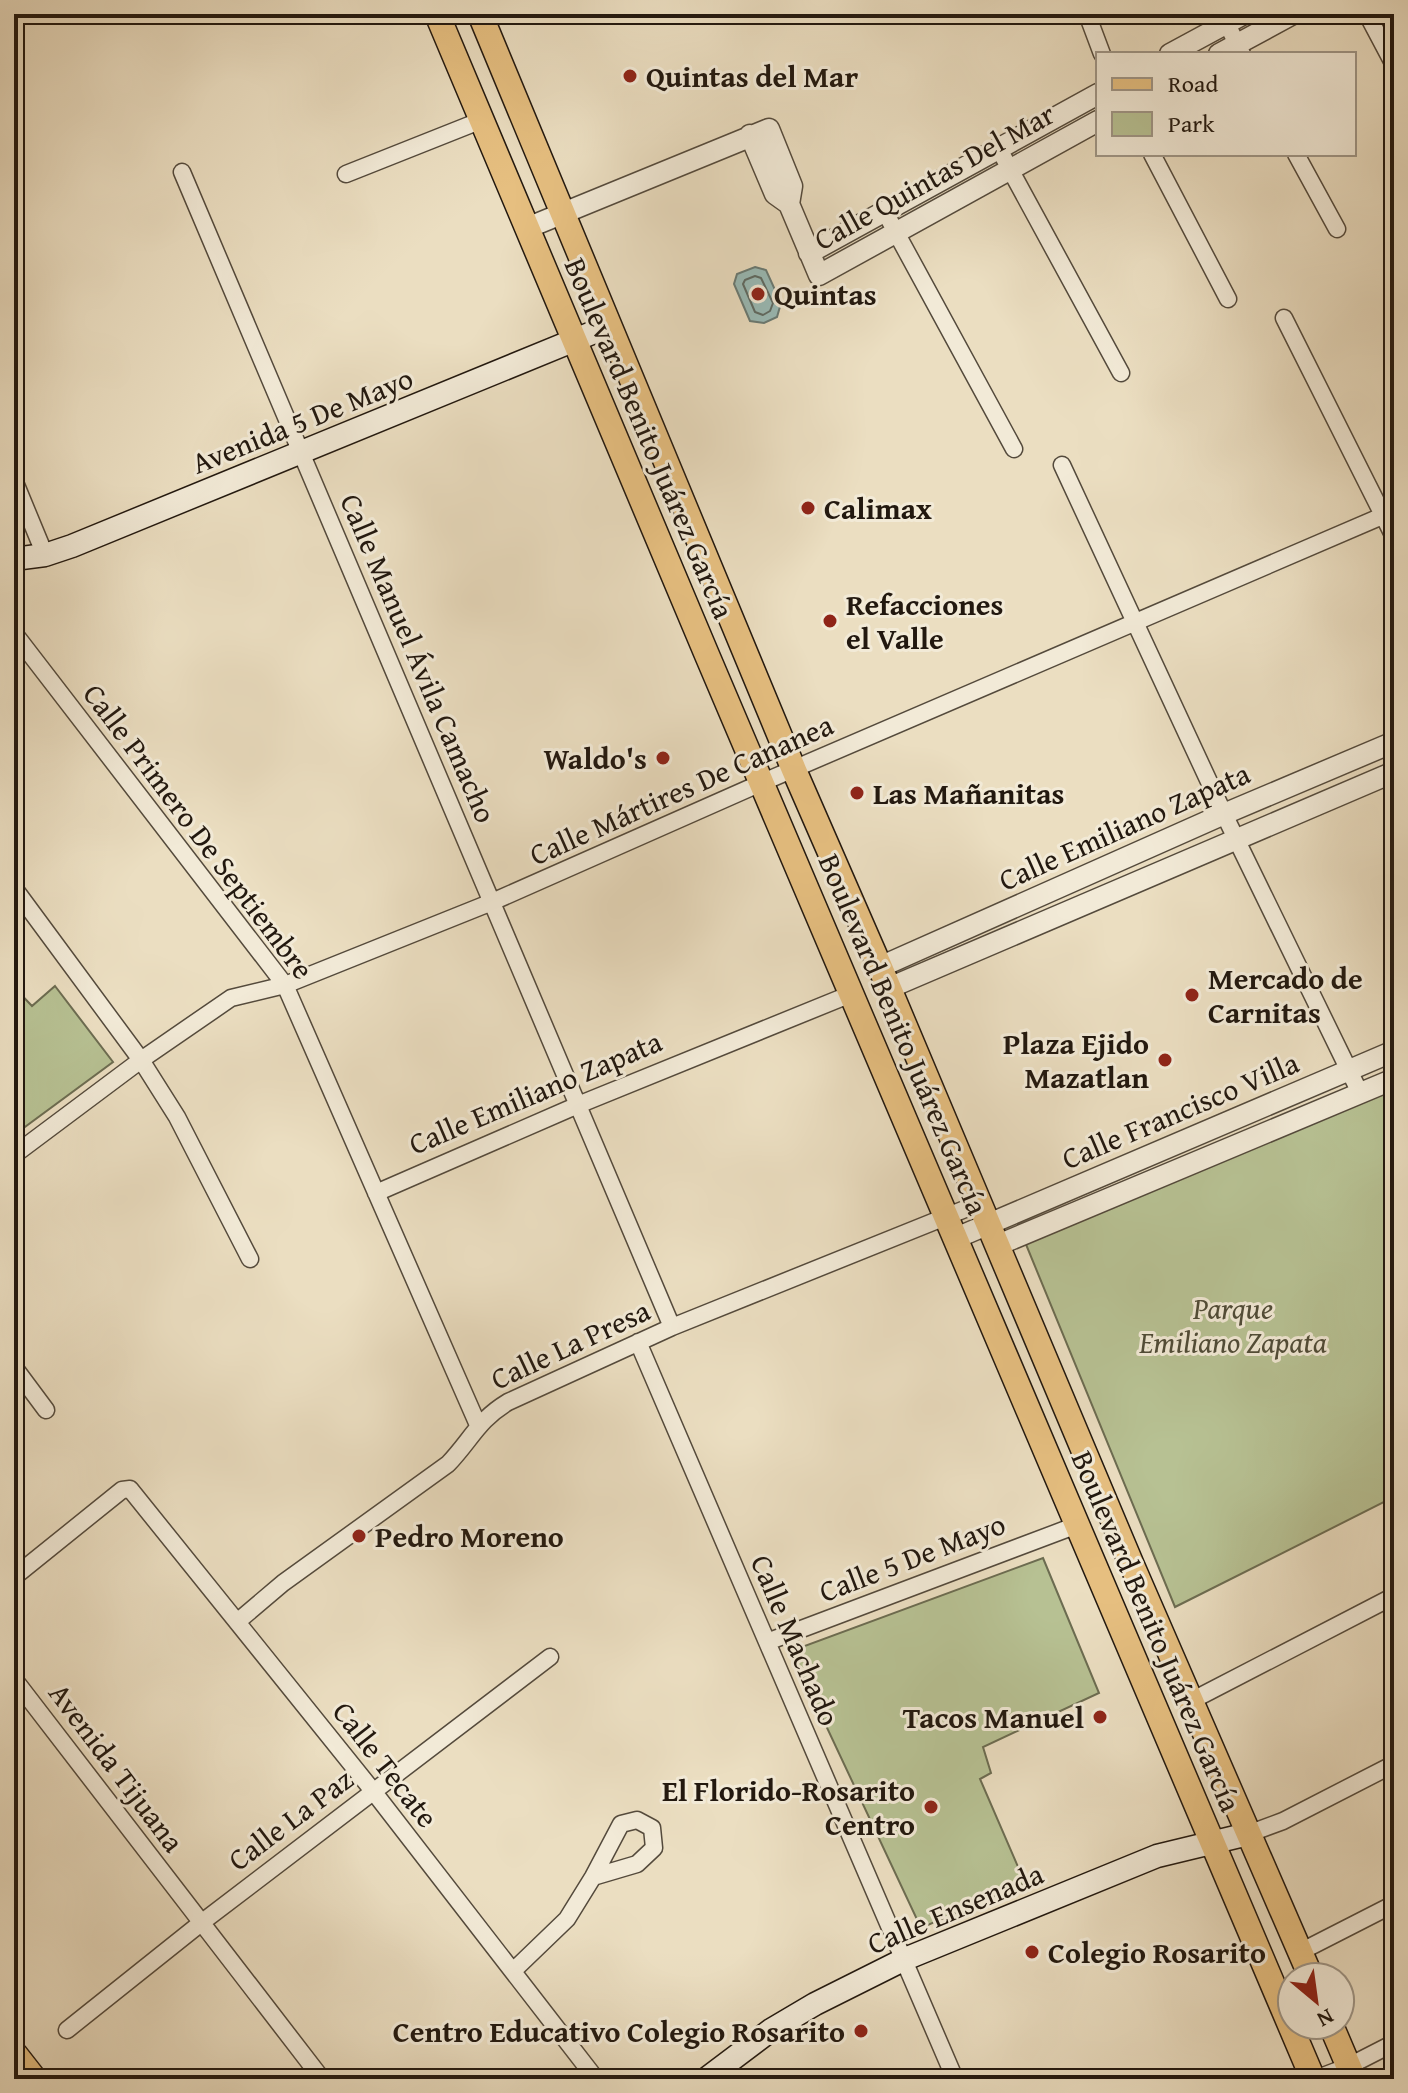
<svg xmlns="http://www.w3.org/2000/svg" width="1408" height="2093" font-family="'Gentium Book Plus',serif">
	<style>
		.green { fill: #b7c193; stroke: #6c6c51; stroke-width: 2 }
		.water { fill: #99bbb7; stroke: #697a74; stroke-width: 2 }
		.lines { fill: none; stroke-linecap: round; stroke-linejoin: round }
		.shore { stroke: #5e6a63; stroke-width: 2 }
		.minor-casing { stroke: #544a3c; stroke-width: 19 }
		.tertiary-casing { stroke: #544a3c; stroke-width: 23 }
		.secondary-casing { stroke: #22180f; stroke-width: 25 }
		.primary-casing { stroke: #22180f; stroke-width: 27 }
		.motorway-casing { stroke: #22180f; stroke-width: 31 }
		.minor { stroke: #f2ead7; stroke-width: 16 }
		.tertiary { stroke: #f2ead7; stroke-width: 20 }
		.secondary { stroke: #f2ead7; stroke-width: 22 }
		.primary { stroke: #e6bf80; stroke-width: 24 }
		.motorway { stroke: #e6bf80; stroke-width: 28 }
		.poi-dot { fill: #8f2418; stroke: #f2ead7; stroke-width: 3 }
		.labels { text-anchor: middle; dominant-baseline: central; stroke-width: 6; stroke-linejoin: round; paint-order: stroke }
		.poi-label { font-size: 30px; font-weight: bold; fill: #22180f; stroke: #f2ead7; text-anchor: start }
		.street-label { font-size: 30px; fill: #22180f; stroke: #f2ead7 }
		.park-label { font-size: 30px; font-style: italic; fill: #4f4b37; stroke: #f2ead7 }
	</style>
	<rect width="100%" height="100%" fill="#ebdec1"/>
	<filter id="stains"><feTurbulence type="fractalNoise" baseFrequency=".0025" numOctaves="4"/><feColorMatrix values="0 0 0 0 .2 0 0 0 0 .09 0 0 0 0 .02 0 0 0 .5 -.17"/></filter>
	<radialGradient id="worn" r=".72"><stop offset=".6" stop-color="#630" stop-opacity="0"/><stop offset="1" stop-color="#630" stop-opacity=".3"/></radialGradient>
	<!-- green -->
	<path class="green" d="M 55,986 L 113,1062 L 14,1135 L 14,987 L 32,1006 Z
		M 1394,1083 L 1394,1497 L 1175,1607 L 1025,1242 Z
		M 1043,1558 L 1099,1693 L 983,1747 L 991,1773 L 980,1779 L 1025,1883 L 921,1928 L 791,1651 Z"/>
	<!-- water -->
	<path class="water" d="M 755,267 L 766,270 L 781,303 L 777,317 L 764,323 L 750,321 L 734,284 L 737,274 Z"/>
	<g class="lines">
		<!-- shore -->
		<path class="shore" d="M 755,276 L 761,278 L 773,303 L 770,311 L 763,315 L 755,312 L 743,284 L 745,280 Z"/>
		<!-- minor casing -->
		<g class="minor-casing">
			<path id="minor" d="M 1087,14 L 1102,54
				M 1222,14 L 1242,54
				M 1367,14 L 1394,65
				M 999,149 L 1121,373
				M 1152,154 L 1228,299
				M 1296,154 L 1337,229
				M 182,172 L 672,1327
				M 346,174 L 482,120
				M 885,212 L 1014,449
				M 1284,318 L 1394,537
				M 1062,465 L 1224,814 L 1360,1093
				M 14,480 L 45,555
				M 14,633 L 285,985 L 478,1425
				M 14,888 L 141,1060 L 177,1117 L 250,1259
				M 14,1155 L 141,1060 L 231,998 L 285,985 L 492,902 L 761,783 L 1394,511
				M 376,1193 L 578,1105 L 851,994
				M 638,1342 L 955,2079
				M 14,1367 L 46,1410
				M 14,1577 L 122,1490 L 130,1489 L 373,1791 L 596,2079
				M 237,1622 L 283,1583 L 448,1464 C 471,1440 478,1420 508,1402 L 672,1327 L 980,1203
				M 767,1642 L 1077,1525
				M 14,1679 L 322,2079
				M 1191,1701 L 1394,1596
				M 1248,1834 L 1283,1821 L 1394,1764
				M 1300,1952 L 1394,1904
				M 513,1971 L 567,1919 L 593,1877 L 621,1824 L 637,1820 L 652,1828 L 654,1848 L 637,1864 L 593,1877
				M 67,2030 L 201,1923 L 550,1657
				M 1315,2079 L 1349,2066 L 1394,2043"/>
		</g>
		<!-- tertiary casing -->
		<g class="tertiary-casing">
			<path id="tertiary" d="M 1170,54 L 1244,14
				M 1219,54 L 1293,14
				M 750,135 L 775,194 L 789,204 L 819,275 L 1098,121
				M 527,228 L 769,129 L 792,186 L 789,204
				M 809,253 L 1098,94
				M 880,967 L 1224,814 L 1394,742
				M 889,988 L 1394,772
				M 956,1238 L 1394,1051
				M 998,1245 L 1394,1079"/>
		</g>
		<!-- secondary casing -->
		<g class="secondary-casing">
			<path id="secondary" d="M 14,559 L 45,555 L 72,546 L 609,326
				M 706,2079 L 771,2030 L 815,2004 L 905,1959 L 1157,1856 L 1248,1834"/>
		</g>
		<!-- primary casing -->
		<g class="primary-casing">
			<path id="primary" d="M 437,14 L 707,655 L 1313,2079
				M 480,14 L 794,770 L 880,967 L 1131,1563 L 1311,1977
				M 1331,2025 L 1354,2079"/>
		</g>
		<!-- motorway casing -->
		<g class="motorway-casing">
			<path id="motorway" d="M 14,2056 L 32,2079"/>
		</g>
		<!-- minor -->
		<use href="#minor" class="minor"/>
		<!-- tertiary -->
		<use href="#tertiary" class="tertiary"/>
		<!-- secondary -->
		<use href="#secondary" class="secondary"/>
		<!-- primary -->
		<use href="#primary" class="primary"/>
		<!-- motorway -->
		<use href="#motorway" class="motorway"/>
	</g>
	<!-- markers -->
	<g class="poi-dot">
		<circle cx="630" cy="76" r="8"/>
		<circle cx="758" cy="294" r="8"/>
		<circle cx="808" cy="508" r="8"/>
		<circle cx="830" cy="621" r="8"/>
		<circle cx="663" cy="758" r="8"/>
		<circle cx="857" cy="793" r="8"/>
		<circle cx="1192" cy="995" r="8"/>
		<circle cx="1165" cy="1060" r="8"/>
		<circle cx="359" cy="1536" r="8"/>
		<circle cx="1100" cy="1717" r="8"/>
		<circle cx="931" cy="1807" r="8"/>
		<circle cx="1032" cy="1952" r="8"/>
		<circle cx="861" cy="2031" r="8"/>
	</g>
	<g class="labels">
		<!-- poi labels -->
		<g class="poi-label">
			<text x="646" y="76">Quintas del Mar</text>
			<text x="774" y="294">Quintas</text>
			<text x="824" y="508">Calimax</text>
			<text x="846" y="604">Refacciones<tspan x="846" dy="34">el Valle</tspan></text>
			<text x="647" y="758" text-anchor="end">Waldo's</text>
			<text x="873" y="793">Las Mañanitas</text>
			<text x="1208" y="978">Mercado de<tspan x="1208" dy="34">Carnitas</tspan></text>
			<text x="1149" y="1043" text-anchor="end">Plaza Ejido<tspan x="1149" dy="34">Mazatlan</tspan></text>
			<text x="375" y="1536">Pedro Moreno</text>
			<text x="1084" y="1717" text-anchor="end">Tacos Manuel</text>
			<text x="915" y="1790" text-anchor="end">El Florido-Rosarito<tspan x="915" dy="34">Centro</tspan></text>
			<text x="1048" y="1952">Colegio Rosarito</text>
			<text x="845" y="2031" text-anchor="end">Centro Educativo Colegio Rosarito</text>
		</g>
		<!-- street labels -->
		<g class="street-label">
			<text transform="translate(934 176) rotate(-29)">Calle Quintas Del Mar</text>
			<text transform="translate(302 420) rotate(-22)">Avenida 5 De Mayo</text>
			<text transform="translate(650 438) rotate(67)">Boulevard Benito Juárez García</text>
			<text transform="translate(419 658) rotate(67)">Calle Manuel Ávila Camacho</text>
			<text transform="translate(681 789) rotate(-24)">Calle Mártires De Cananea</text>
			<text transform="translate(1124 826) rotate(-24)">Calle Emiliano Zapata</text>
			<text transform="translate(199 831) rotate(53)">Calle Primero De Septiembre</text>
			<text transform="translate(904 1034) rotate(67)">Boulevard Benito Juárez García</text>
			<text transform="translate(535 1092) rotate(-23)">Calle Emiliano Zapata</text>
			<text transform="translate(1180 1110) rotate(-23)">Calle Francisco Villa</text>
			<text transform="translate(570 1344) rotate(-25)">Calle La Presa</text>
			<text transform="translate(912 1557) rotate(-21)">Calle 5 De Mayo</text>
			<text transform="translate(1157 1631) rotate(67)">Boulevard Benito Juárez García</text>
			<text transform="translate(796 1640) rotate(67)">Calle Machado</text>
			<text transform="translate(386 1764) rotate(52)">Calle Tecate</text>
			<text transform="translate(117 1767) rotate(53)">Avenida Tijuana</text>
			<text transform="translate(290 1819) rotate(-37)">Calle La Paz</text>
			<text transform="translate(955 1908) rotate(-23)">Calle Ensenada</text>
		</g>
		<!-- park labels -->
		<g class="park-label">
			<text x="1233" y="1308">Parque<tspan x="1233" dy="34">Emiliano Zapata</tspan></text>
		</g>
	</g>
	<!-- margin -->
	<rect width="1408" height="2093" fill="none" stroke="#ebdec1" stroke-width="48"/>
	<rect x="16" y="16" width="1376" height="2061" fill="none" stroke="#22180f" stroke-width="4"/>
	<rect x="24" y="24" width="1360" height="2045" fill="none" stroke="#22180f" stroke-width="2"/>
	<!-- legend -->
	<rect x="1096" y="52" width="260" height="104" fill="#f2ead7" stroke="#9f9687" stroke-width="2"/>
	<rect x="1112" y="78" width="40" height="12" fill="#e6bf80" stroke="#9f9687" stroke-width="2"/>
	<text x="1168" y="92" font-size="24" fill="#22180f">Road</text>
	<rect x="1112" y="112" width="40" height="24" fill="#b7c193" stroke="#9f9687" stroke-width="2"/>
	<text x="1168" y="132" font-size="24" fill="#22180f">Park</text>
	<!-- north arrow -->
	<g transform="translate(1316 2001) rotate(151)"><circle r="38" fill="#f2ead7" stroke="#9f9687" stroke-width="2"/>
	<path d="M0-6L14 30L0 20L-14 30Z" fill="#8f2418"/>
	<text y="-12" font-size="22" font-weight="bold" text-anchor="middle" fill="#22180f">N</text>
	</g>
	<rect width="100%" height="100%" filter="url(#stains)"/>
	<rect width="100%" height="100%" fill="url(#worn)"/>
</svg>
